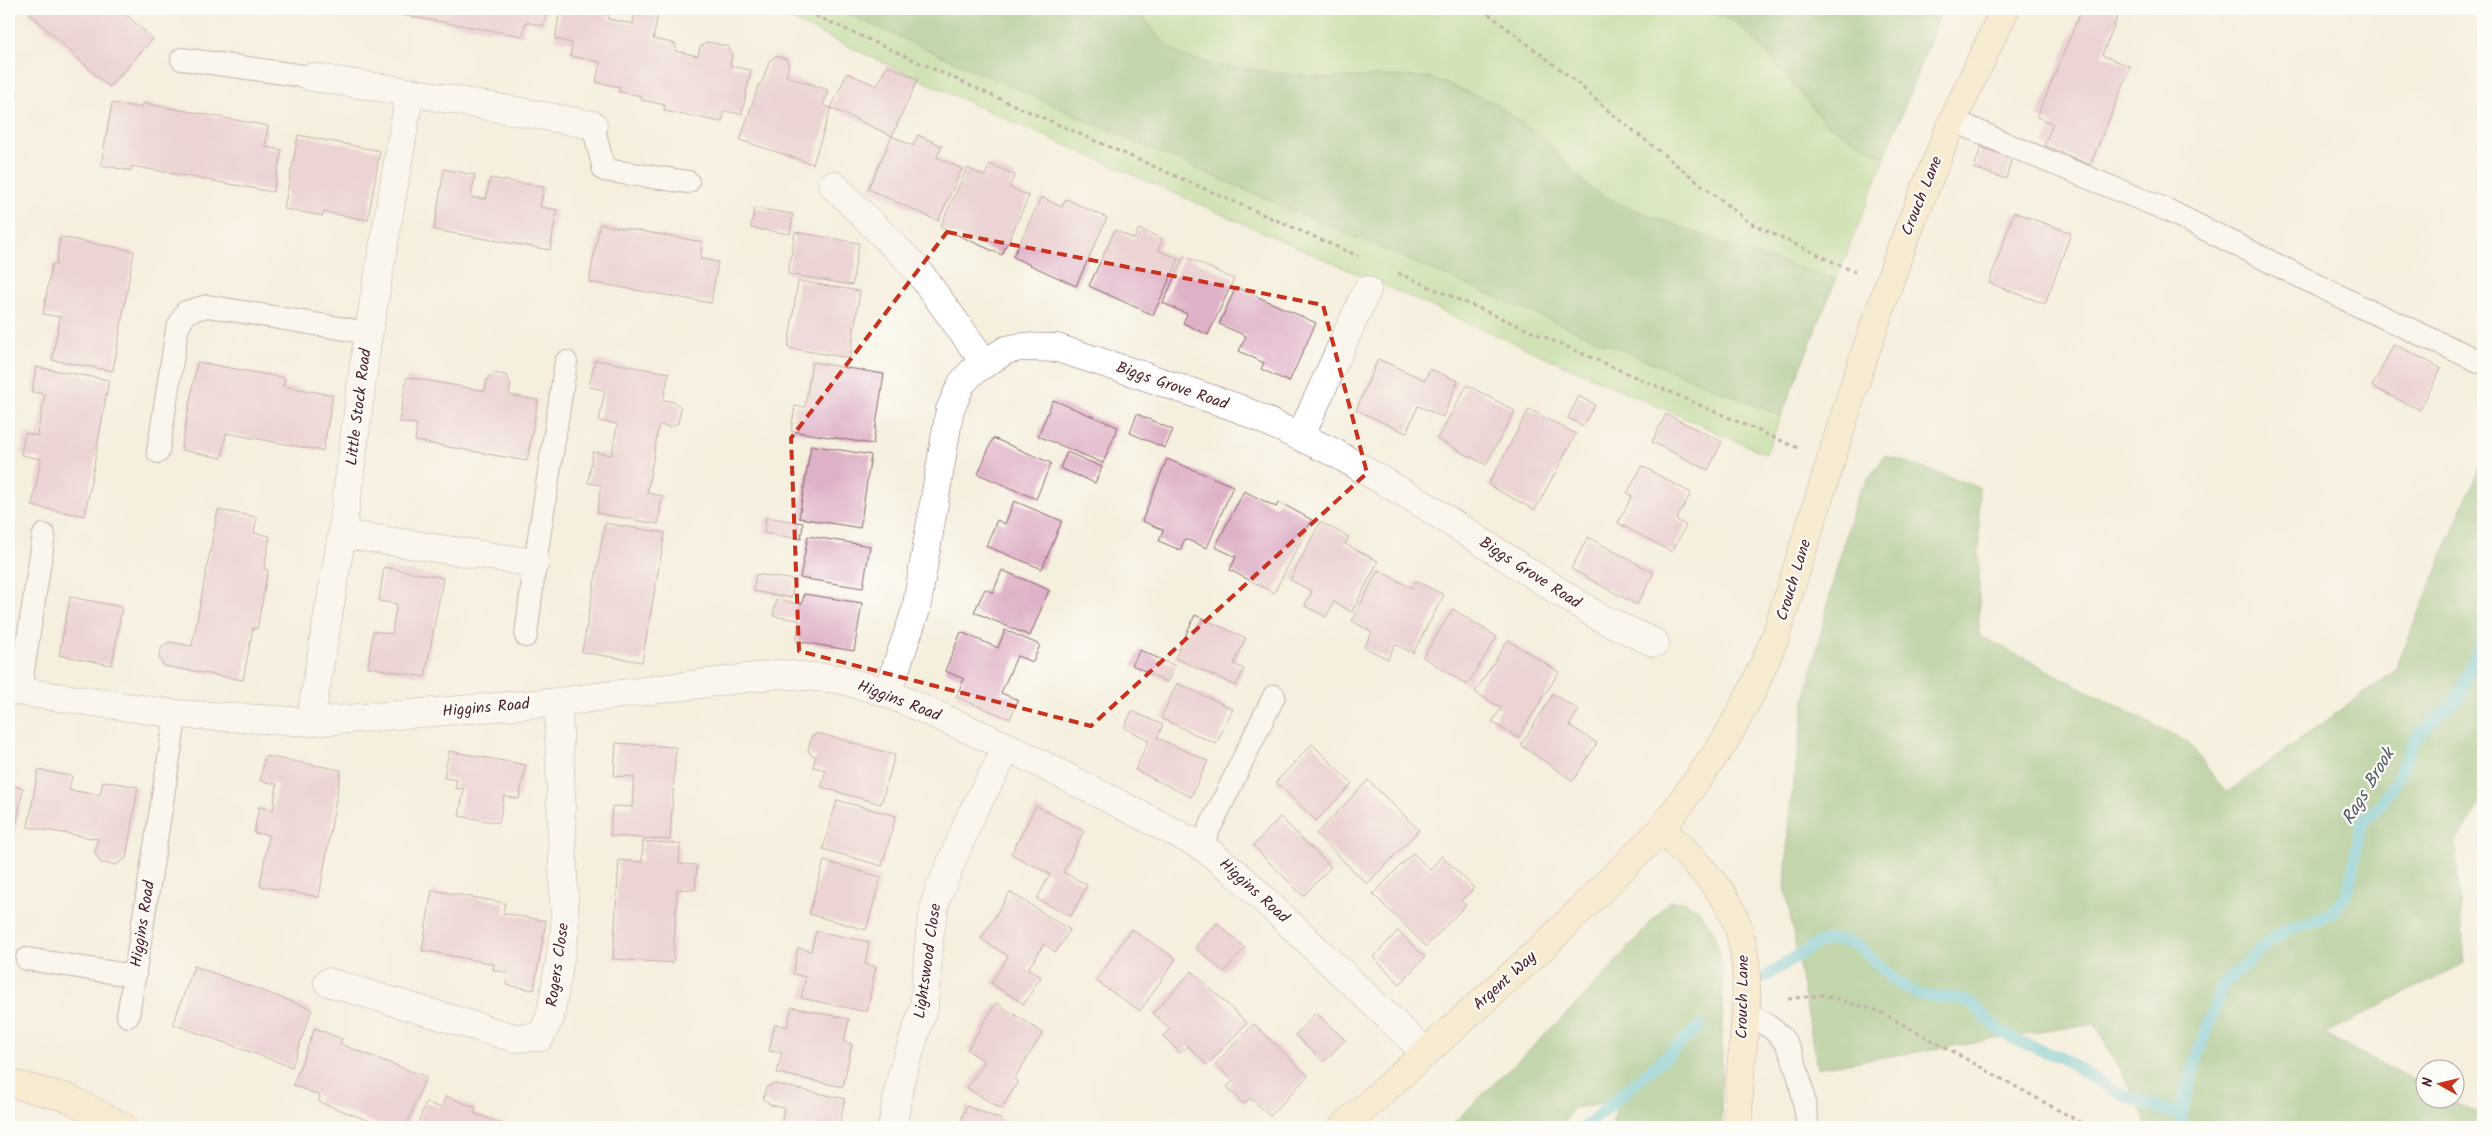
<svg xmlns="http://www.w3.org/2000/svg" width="2492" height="1136" font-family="Kalam,sans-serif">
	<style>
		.green { fill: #a4d684; stroke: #777a58 }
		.forest { fill: #83b772; stroke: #666b4e }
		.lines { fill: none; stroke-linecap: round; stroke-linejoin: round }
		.stream { stroke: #5bc4d7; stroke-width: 12 }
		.building { fill: #dfb1c8 }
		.lane-casing { stroke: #86686a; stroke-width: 24 }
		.street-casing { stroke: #86686a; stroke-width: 29 }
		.secondary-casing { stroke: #86686a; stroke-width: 29 }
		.path { stroke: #86686a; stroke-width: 3; stroke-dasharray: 4 4; stroke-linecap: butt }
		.lane { stroke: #fff; stroke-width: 22 }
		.street { stroke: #fff; stroke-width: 28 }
		.secondary { stroke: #f9e7c3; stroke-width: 28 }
		.marked { fill: none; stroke: #c8321e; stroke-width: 4; stroke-dasharray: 10 6; stroke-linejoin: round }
		.labels { text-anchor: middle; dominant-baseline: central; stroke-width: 4.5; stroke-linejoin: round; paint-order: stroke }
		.street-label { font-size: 16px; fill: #4a1f2b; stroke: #fdfcf7 }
		.water-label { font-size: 18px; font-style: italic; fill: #505967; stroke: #fdfcf7 }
	</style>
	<rect width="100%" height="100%" fill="#fdfcf7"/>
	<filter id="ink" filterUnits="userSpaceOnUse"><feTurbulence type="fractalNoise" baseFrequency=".02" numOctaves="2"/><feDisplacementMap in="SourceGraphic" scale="10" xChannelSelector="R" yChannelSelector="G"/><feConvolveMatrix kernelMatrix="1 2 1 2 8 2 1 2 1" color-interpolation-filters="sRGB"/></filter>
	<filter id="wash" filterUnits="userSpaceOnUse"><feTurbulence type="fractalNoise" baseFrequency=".0096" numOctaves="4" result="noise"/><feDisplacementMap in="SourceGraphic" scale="20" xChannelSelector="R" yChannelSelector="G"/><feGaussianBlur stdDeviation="1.12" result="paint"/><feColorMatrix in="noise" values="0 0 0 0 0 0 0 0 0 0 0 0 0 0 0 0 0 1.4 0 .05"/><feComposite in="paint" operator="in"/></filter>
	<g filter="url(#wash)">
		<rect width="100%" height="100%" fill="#f5efde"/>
		<!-- green -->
		<path class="green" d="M 768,9 L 1942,9 L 1885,158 L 1766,454 L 988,111 Z"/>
		<!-- forest -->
		<path class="forest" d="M 837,9 L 1138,9 L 1159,38 L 1180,55 L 1220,66 L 1326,78 L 1379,76 L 1430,77 L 1495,103 L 1544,139 L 1591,189 L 1620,204 L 1738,249 L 1836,279 L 1781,416 C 1464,286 1149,150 837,9 Z
			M 1701,9 L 1942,9 L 1885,158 L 1825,123 L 1773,60 L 1737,23 Z
			M 1885,455 L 1979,487 L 1979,635 L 2189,743 L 2226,793 L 2395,671 L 2483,458 L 2483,799 L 2455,844 L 2465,963 L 2324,1034 L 2424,1085 L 2424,1098 L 2451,1099 L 2483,1115 L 2483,1127 L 2145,1127 L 2142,1113 L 2095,1023 L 1817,1068 L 1785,886 L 1789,815 L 1805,699 L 1833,582 L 1857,495 Z
			M 1684,901 L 1699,910 L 1713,930 L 1723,968 L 1721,1127 L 1612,1127 L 1617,1101 L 1573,1108 L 1562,1127 L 1449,1127 L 1591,990 L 1668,902 Z"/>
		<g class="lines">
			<!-- stream -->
			<path class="stream" d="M 1766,976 L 1814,945 L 1830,940 L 1846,941 L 1859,946 L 1894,980 L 1915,993 L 1936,998 L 1957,998 L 1972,1004 L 1999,1031 L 2022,1043 L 2060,1057 L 2113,1090 L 2137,1101 L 2181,1115
				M 1585,1127 L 1700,1026
				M 2181,1127 L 2181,1115 L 2195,1062 L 2222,986 L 2272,939 L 2292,927 L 2313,922 L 2334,911 L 2347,892 L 2353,872 L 2359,832 L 2364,820 L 2379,807 L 2395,783 L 2412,745 L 2420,733 L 2458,698 L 2483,639"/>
		</g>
		<g id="blocks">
			<!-- building -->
			<path class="building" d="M 34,9 L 120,9 L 153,39 L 109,87 L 29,13 Z
				M 396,9 L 547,9 L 544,26 L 526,22 L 523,36 L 395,14 Z
				M 560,9 L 610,9 L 608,19 L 633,24 L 635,9 L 659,10 L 653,39 L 676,44 L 675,51 L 698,56 L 700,47 L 707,42 L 728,46 L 732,54 L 730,66 L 751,70 L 742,114 L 724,111 L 722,122 L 664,111 L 665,105 L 641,100 L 642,96 L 619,92 L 620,87 L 596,82 L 600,62 L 570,56 L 572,43 L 555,39 Z
				M 2082,9 L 2108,9 L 2119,13 L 2102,55 L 2131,67 L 2090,165 L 2044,145 L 2053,124 L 2037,117 Z
				M 776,56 L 786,59 L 789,66 L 786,76 L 828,90 L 823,105 L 831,108 L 847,73 L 877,86 L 887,65 L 918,79 L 892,136 L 831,108 L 813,164 L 740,140 L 759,84 L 761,85 L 770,60 Z
				M 9,84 L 18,93 L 9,103 Z
				M 112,103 L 142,108 L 143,103 L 268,126 L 265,147 L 282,150 L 273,192 L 132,166 L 131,171 L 101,165 Z
				M 298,135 L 380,151 L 368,220 L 324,212 L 323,216 L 284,209 Z
				M 918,135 L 942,146 L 937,157 L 962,169 L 938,221 L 868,189 L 892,136 L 913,146 Z
				M 1981,147 L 2012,158 L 2006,179 L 1974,168 Z
				M 990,164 L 1015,175 L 1009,187 L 1029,196 L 1002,255 L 940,227 L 967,168 L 985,176 Z
				M 444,169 L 475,175 L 471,197 L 486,199 L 490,178 L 544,187 L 540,207 L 557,210 L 550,250 L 434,230 Z
				M 1041,197 L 1062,207 L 1066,199 L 1107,218 L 1076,286 L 1013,257 Z
				M 754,208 L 793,214 L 790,234 L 751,228 Z
				M 2014,212 L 2071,233 L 2045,304 L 1989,283 Z
				M 600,224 L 703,242 L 700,259 L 718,262 L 711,303 L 589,282 Z
				M 1139,229 L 1163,239 L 1158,250 L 1179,259 L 1153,315 L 1089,286 L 1115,230 L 1134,239 Z
				M 795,232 L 859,243 L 852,285 L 788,274 Z
				M 60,237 L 134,251 L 113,371 L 52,360 L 60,317 L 43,314 L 52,264 L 56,265 Z
				M 1184,256 L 1234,279 L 1208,335 L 1183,323 L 1187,314 L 1163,303 Z
				M 798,281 L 860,291 L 850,358 L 788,348 Z
				M 1236,287 L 1316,323 L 1289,382 L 1261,369 L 1264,363 L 1239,351 L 1246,336 L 1219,324 Z
				M 2394,344 L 2441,368 L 2420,410 L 2372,387 Z
				M 1378,359 L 1425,380 L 1430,369 L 1458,381 L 1443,417 L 1418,406 L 1406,433 L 1356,410 Z
				M 595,360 L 669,373 L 663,400 L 675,402 L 681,408 L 678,423 L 670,427 L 659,425 L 647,493 L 662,496 L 658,524 L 597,513 L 601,485 L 588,483 L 593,452 L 612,455 L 617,424 L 599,421 L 605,390 L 589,387 Z
				M 197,362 L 285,378 L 283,386 L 333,395 L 323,451 L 226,433 L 222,458 L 181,450 Z
				M 812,362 L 884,374 L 873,444 L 791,431 L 795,406 L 805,407 Z
				M 36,367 L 109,380 L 85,516 L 32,506 L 41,459 L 21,455 L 25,433 L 37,436 L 45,394 L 32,392 Z
				M 494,373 L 506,375 L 511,384 L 509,395 L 538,400 L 527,461 L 415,441 L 417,424 L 399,422 L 407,377 L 485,391 L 487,379 Z
				M 1467,385 L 1515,411 L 1486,465 L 1437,439 Z
				M 1579,396 L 1595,405 L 1583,426 L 1568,418 Z
				M 1053,400 L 1118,427 L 1103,463 L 1038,436 Z
				M 1529,409 L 1576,434 L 1535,510 L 1488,485 Z
				M 1137,414 L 1173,430 L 1165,448 L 1130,433 Z
				M 1666,414 L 1722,442 L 1708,470 L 1652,442 Z
				M 993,438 L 1051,463 L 1036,499 L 978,474 Z
				M 811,445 L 871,455 L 860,528 L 799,518 Z
				M 1067,452 L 1102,467 L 1095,483 L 1060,468 Z
				M 1167,459 L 1233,486 L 1207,548 L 1185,539 L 1180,550 L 1159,541 L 1163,530 L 1142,521 Z
				M 1642,466 L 1691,493 L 1676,520 L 1686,525 L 1672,552 L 1618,523 L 1632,496 L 1627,493 Z
				M 1244,491 L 1276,507 L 1279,502 L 1312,520 L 1274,593 L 1230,570 L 1236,557 L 1215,547 Z
				M 1014,501 L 1062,521 L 1042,569 L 986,546 L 997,520 L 1005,524 Z
				M 218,510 L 257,517 L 254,533 L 270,536 L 264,569 L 268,570 L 257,629 L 253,628 L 243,680 L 164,666 L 159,658 L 162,646 L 169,642 L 192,646 Z
				M 766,517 L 803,523 L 801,539 L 764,533 Z
				M 1320,522 L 1349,537 L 1345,544 L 1378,561 L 1352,612 L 1334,602 L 1326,617 L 1305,606 L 1312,591 L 1290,580 Z
				M 605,523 L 665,533 L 642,662 L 582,652 Z
				M 808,536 L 870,546 L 863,588 L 800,578 Z
				M 1588,537 L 1654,573 L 1637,605 L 1571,569 Z
				M 384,567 L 443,578 L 425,677 L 368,667 L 373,631 L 392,634 L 394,619 L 397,604 L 379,601 Z
				M 1002,570 L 1049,590 L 1030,636 L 974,612 L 985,589 L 993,593 Z
				M 1378,570 L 1412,588 L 1416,581 L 1444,595 L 1413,653 L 1395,644 L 1388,659 L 1364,647 L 1372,632 L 1352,621 Z
				M 756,574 L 795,580 L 791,598 L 753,591 Z
				M 804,594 L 862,603 L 854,651 L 796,641 L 799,620 L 773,616 L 776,600 L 802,604 Z
				M 70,597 L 122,607 L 112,665 L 59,655 Z
				M 1453,609 L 1497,637 L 1467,685 L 1423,657 Z
				M 1195,615 L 1246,638 L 1234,664 L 1244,669 L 1236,686 L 1175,658 Z
				M 1005,630 L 1040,645 L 1033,662 L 1017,656 L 1001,693 L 1018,700 L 1010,719 L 956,697 L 964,679 L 945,671 L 961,632 L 998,648 Z
				M 1508,640 L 1559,672 L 1518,738 L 1492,722 L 1501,708 L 1475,692 Z
				M 1140,650 L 1175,666 L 1167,682 L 1132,665 Z
				M 1177,683 L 1233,709 L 1216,744 L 1161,718 Z
				M 1553,694 L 1579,710 L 1569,725 L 1597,743 L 1573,781 L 1521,745 Z
				M 1132,711 L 1163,725 L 1157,738 L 1208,761 L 1191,797 L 1135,770 L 1149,740 L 1124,728 Z
				M 818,733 L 895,755 L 881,804 L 821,787 L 826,770 L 813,767 L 816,756 L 811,755 L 808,749 L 812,736 Z
				M 616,743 L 676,747 L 670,840 L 610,836 L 612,806 L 632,807 L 634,777 L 614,776 Z
				M 1312,744 L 1352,784 L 1316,821 L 1276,782 Z
				M 449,751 L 526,765 L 519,799 L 504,796 L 499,823 L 459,816 L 464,789 L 455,788 L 457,780 L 444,778 Z
				M 265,756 L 341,770 L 319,897 L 260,886 L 269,835 L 254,833 L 259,807 L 273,810 L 277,784 L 260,781 Z
				M 38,770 L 72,776 L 69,790 L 100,795 L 103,781 L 138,787 L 126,858 L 116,865 L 101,863 L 95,853 L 98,839 L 28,827 Z
				M 1368,780 L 1419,830 L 1367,884 L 1316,834 Z
				M 9,785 L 23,788 L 12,849 L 9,849 Z
				M 837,800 L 896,816 L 882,866 L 823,849 Z
				M 1036,806 L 1084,831 L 1063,872 L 1087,885 L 1071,916 L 1037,899 L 1050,874 L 1011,854 Z
				M 1280,817 L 1331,867 L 1303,896 L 1253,846 Z
				M 643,841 L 680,844 L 679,864 L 697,865 L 695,890 L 677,889 L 673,963 L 613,959 L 619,860 L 642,862 Z
				M 1413,853 L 1430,870 L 1442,856 L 1474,888 L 1461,901 L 1466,905 L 1426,946 L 1373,894 Z
				M 824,861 L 881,877 L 866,930 L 809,914 Z
				M 432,890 L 505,903 L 503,913 L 546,921 L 534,990 L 506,985 L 508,973 L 493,970 L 494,964 L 422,950 Z
				M 1010,892 L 1070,930 L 1056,952 L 1044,944 L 1028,969 L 1041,977 L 1024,1004 L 991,983 L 1008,956 L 981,939 Z
				M 1217,923 L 1245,948 L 1224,972 L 1195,947 Z
				M 1131,929 L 1176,959 L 1140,1011 L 1096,981 Z
				M 816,931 L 869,942 L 865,964 L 876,966 L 867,1012 L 801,998 L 806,977 L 793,974 L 798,948 L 811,951 Z
				M 1398,931 L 1425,957 L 1400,984 L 1373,957 Z
				M 194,966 L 312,1009 L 292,1067 L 173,1024 Z
				M 1192,971 L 1247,1023 L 1207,1065 L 1188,1046 L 1180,1053 L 1163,1036 L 1170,1029 L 1153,1013 Z
				M 996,1003 L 1043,1033 L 1014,1079 L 1018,1082 L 1001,1109 L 967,1088 L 985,1061 L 967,1050 Z
				M 792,1007 L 849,1019 L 844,1042 L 852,1044 L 843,1087 L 777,1073 L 782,1053 L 769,1051 L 775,1024 L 787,1027 Z
				M 1316,1013 L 1345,1040 L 1324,1062 L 1295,1035 Z
				M 1254,1024 L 1308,1076 L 1270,1116 L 1250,1098 L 1244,1104 L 1227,1087 L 1233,1081 L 1215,1064 Z
				M 315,1028 L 342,1039 L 340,1044 L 426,1077 L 406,1127 L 386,1127 L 319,1102 L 320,1096 L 293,1085 Z
				M 775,1084 L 845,1099 L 839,1127 L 781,1127 L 784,1108 L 771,1105 L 763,1099 L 766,1087 Z
				M 446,1096 L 476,1108 L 474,1113 L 511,1127 L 417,1127 L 426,1102 L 441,1108 Z
				M 966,1106 L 1003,1120 L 1000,1127 L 959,1127 Z"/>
		</g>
	</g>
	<g filter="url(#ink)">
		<use href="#blocks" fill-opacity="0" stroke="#86686a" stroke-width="1"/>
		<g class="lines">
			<!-- lane casing -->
			<g class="lane-casing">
				<path id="lane" d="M 182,59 L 311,77
					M 1953,120 L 2004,143 L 2167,210 L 2359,306 L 2483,363
					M 593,125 L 604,170 L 688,182
					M 158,452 L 177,329 L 186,312 L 207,306 L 369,333
					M 526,636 L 535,563 L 566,362
					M 20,691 L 44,535
					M 1201,846 L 1274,696
					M 27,959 L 135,976
					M 1745,1013 C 1758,1020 1773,1027 1783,1039 C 1799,1060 1804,1102 1808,1127
					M 128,1016 L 176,714"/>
			</g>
			<!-- street casing -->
			<g class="street-casing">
				<path id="street" d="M 311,77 L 410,92 L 593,125
					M 833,185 L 916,268 L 985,363
					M 1301,435 L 1367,290
					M 342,534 L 535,563
					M 9,690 L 176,714 L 310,722 L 558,702 L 779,674 L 839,679 L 887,693 L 1008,747 L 1201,846 L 1236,873 L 1426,1053
					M 887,693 L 916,610 L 950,409 L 962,383 L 972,372 L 1006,350 L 1021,347 L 1057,348 L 1135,373 L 1238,408 L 1335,453 L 1421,503 L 1599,617 L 1655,643
					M 310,722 L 342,534 L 367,342 L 410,92
					M 328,982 L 514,1038 L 540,1037 L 550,1018 L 565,930 L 558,702
					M 892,1127 L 902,1074 L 924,1007 L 930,932 L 936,899 L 971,815 L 1008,747"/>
			</g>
			<!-- secondary casing -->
			<g class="secondary-casing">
				<path id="secondary" d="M 1662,829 C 1683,851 1707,872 1724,897 C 1766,962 1736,1054 1738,1127
					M 9,1083 L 68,1098 L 123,1127
					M 1343,1127 L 1544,946 L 1662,829 L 1725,741 L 1752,691 L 1775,638 L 1856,380 L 1901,248 L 1953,120 L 2005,9"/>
			</g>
			<!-- path -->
			<path class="path" d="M 801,9 L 991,95 L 1358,256
				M 1482,9 L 1574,80 L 1611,113 L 1750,223 L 1855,272
				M 1398,273 L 1798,448
				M 1788,999 L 1822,995 L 1877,1010 L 2089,1127"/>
			<!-- lane -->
			<use href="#lane" class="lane"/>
			<!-- street -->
			<use href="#street" class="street"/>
			<!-- secondary -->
			<use href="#secondary" class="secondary"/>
		</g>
	</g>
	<!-- marked area -->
	<path d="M0 0H2492V1136H0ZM 947,232 L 1323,305 L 1367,473 L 1091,726 L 799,651 L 791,438 Z" fill="#f5efde" fill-opacity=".55" fill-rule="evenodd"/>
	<path class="marked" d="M 947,232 L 1323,305 L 1367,473 L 1091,726 L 799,651 L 791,438 Z"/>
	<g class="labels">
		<!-- street labels -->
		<g class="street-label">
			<text transform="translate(1922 196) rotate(-68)">Crouch Lane</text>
			<text transform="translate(1172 386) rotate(19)">Biggs Grove Road</text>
			<text transform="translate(359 407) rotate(-83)">Little Stock Road</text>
			<text transform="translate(1530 573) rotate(33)">Biggs Grove Road</text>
			<text transform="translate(1794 580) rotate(-73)">Crouch Lane</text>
			<text transform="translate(899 701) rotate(21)">Higgins Road</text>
			<text transform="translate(486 708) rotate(-5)">Higgins Road</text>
			<text transform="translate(1254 891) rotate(42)">Higgins Road</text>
			<text transform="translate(143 924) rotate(-81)">Higgins Road</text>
			<text transform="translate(928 961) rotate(-82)">Lightswood Close</text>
			<text transform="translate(558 965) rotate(-82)">Rogers Close</text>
			<text transform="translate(1505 981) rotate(-42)">Argent Way</text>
			<text transform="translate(1743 997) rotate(-89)">Crouch Lane</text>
		</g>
		<!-- water labels -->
		<g class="water-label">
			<text transform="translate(2369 787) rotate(-59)">Rags Brook</text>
		</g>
	</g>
	<!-- margin -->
	<rect width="2492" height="1136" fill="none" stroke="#fdfcf7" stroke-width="30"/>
	<!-- north arrow -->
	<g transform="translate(2440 1084) rotate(278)"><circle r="24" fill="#fdfcf7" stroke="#b5a4a5"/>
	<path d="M0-4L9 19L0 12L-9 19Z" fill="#c8321e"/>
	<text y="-8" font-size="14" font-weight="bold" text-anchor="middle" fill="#4a1f2b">N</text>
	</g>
</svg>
